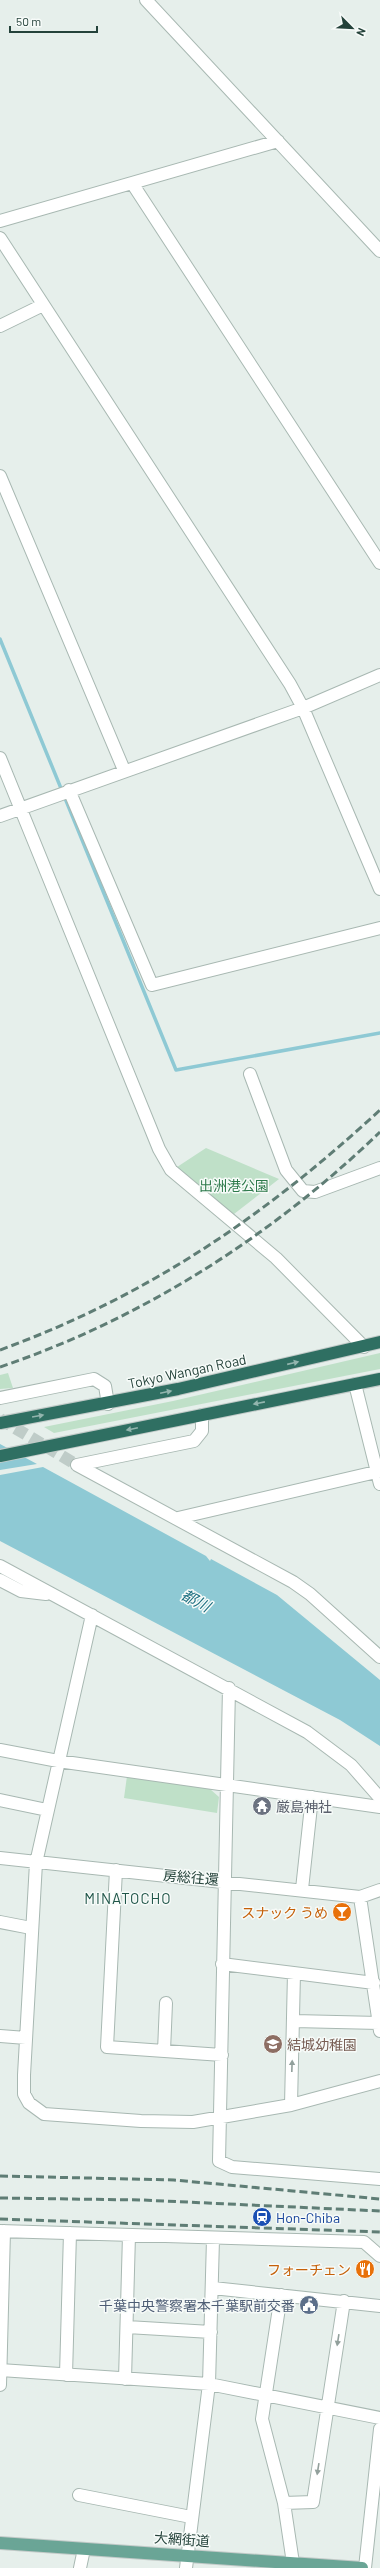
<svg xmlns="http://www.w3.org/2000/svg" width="380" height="2568" font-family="Barlow,'Noto Sans JP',sans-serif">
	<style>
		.green { fill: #bfe0c8 }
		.water { fill: #8ec9d4 }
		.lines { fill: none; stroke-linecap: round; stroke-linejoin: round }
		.stream { stroke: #8ec9d4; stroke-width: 3.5 }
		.minor-tunnel { stroke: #bfccc8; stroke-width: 12; stroke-dasharray: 12 6; stroke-linecap: butt }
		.minor-casing { stroke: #a8b8b2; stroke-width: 14 }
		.major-casing { stroke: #c2cac8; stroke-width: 14 }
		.highway-casing { stroke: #c2cac8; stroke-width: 14 }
		.minor { stroke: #fff; stroke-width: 12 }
		.major { stroke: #6aa596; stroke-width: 12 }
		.highway { stroke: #2f6f62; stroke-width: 12 }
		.rail { stroke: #5f7d75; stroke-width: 3; stroke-dasharray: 8 4; stroke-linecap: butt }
		.oneway { fill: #93b5ae }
		.oneway2 { fill: #92a09c }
		.labels { text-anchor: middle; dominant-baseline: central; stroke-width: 3; stroke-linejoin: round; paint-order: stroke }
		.park-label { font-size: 14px; fill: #2d7a4b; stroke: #f7fbf9 }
		.street-label { font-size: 14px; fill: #24423a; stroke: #f7fbf9 }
		.worship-label { font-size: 14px; fill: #5b616d; stroke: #f7fbf9; text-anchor: start }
		.food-label { font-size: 14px; fill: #c56008; stroke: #f7fbf9; text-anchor: end }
		.education-label { font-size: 14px; fill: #785e54; stroke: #f7fbf9; text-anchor: start }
		.transit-label { font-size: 14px; fill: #164399; stroke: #f7fbf9; text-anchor: start }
		.service-label { font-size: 14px; fill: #4e5e75; stroke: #f7fbf9; text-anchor: end }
		.water-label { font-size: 15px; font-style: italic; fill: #1c6f80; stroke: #f7fbf9 }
		.neighbourhood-label { font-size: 15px; letter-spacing: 1px; fill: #1f5548; stroke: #f7fbf9 }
	</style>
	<rect width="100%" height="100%" fill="#e6efeb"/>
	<!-- green -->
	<path class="green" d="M 206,1148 L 279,1179 L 234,1214 L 174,1169 Z
		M 380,1353 L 380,1369 L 54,1433 L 44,1427 L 173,1401 Z
		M 8,1373 L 13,1388 L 0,1389 L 0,1375 Z
		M 127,1776 L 210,1789 L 219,1797 L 217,1813 L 124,1798 Z"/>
	<!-- water -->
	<path class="water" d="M 0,1444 L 37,1464 L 0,1470 Z
		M 43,1467 L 206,1556 L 210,1561 L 211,1559 L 277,1595 L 380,1680 L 380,1746 L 340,1720 L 0,1541 L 0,1475 Z"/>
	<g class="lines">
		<!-- stream -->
		<path class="stream" d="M 0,639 L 176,1070 L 380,1033"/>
		<!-- minor-tunnel -->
		<path class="minor-tunnel" d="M 0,1419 L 77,1465"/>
		<!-- minor casing -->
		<g class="minor-casing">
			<path id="minor" d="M 146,0 L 380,251
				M 132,183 L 380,563
				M 0,221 L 278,141
				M 0,238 L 290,684 L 303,708 L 380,889
				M 0,326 L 43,305
				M 0,476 L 124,770
				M 0,758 L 159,1149 L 171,1170 L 276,1258 L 364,1347
				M 69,790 L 152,985 L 380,928
				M 0,816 L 303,708 L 380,675
				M 250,1074 L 286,1170 L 303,1191 L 315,1192 L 380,1168
				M 355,1384 L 380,1484
				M 0,1398 L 94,1379 L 105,1386 L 108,1404
				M 77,1465 L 293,1582 L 310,1594 L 380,1657
				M 77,1465 L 194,1441 L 202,1431 L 202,1415
				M 178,1518 L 380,1471
				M 0,1566 L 307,1732 L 351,1765 L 380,1798
				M 0,1580 L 21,1591 L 46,1594
				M 92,1615 L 36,1863 L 24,2075 L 24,2094 L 29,2103 L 44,2114 L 141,2121 L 193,2122 L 291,2105 L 380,2081
				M 229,1688 L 219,2161 L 232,2167 L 380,2179
				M 0,1750 L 58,1761 L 380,1807
				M 0,1800 L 47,1810
				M 0,1858 L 360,1897 L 380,1890
				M 116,1870 L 107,2047 L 222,2055
				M 302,1889 L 312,1797
				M 360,1897 L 380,2031
				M 0,1922 L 31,1928
				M 222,1964 L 374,1983
				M 294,2021 L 379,2023
				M 0,2036 L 26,2038
				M 164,2051 L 166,2003
				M 291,2105 L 294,1973
				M 0,2231 L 364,2242 L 380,2256
				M 213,2288 L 380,2306
				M 281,2295 L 262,2419 L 284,2503 L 293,2563
				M 127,2327 L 211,2332
				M 0,2370 L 209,2384 L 380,2418
				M 66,2375 L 70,2233
				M 125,2379 L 129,2235
				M 0,2385 L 4,2231
				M 79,2495 L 191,2517
				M 284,2503 L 313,2502 L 344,2301
				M 80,2568 L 84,2549
				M 186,2568 L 209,2384 L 213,2239
				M 365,2568 L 380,2429"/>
		</g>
		<!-- major casing -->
		<g class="major-casing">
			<path id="major" d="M 0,2543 L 362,2568"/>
		</g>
		<!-- highway casing -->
		<g class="highway-casing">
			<path id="highway" d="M 0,1423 L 178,1389 L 380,1342
				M 0,1456 L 380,1379"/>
		</g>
		<!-- minor -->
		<use href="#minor" class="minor"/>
		<!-- major -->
		<use href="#major" class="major"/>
		<!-- highway -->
		<use href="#highway" class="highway"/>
		<!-- rail -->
		<path class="rail" d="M 0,1350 C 148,1296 265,1216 380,1110
			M 0,1367 C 142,1319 272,1236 380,1132
			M 0,2176 L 174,2180 L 380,2199
			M 0,2198 L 142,2200 L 380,2211
			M 0,2219 L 380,2232"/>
	</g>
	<!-- one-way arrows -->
	<defs><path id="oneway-solid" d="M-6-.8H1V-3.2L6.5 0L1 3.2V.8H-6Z"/></defs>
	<g class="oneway">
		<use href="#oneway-solid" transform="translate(293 1363) rotate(-13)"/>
		<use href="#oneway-solid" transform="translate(166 1392) rotate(-12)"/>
		<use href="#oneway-solid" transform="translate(259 1403) rotate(169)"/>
		<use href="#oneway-solid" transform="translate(38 1416) rotate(-10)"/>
		<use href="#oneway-solid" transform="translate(132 1429) rotate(168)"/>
	</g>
	<g class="oneway2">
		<use href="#oneway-solid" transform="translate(292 2066) rotate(-88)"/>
		<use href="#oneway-solid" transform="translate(338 2340) rotate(99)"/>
		<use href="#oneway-solid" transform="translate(318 2469) rotate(99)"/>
	</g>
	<!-- icons -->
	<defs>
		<g id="temple-disc" transform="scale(1)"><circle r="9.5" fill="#6b7280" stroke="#f7fbf9"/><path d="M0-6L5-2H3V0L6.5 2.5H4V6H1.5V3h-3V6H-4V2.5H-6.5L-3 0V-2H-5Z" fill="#fff"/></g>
		<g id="bar-disc" transform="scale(1)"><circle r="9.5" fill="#e8710a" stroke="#f7fbf9"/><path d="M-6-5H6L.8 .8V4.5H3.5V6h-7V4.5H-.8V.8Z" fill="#fff"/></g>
		<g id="school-disc" transform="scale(1)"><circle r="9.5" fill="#8d6e63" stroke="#f7fbf9"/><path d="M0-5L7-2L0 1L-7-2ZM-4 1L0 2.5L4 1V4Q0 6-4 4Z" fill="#fff"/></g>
		<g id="station-disc" transform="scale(1)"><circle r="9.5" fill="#1a4fb4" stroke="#f7fbf9"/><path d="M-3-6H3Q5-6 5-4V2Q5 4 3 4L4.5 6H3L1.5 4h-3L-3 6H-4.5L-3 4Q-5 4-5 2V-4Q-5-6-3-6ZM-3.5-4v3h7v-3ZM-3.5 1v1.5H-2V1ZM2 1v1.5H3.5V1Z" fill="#fff"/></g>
		<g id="restaurant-disc" transform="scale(1)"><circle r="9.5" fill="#e8710a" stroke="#f7fbf9"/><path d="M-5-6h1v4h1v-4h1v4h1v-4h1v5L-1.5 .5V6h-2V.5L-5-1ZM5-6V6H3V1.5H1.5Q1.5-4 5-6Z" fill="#fff"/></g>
		<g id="civic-disc" transform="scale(1)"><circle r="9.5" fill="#5c6f8a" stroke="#f7fbf9"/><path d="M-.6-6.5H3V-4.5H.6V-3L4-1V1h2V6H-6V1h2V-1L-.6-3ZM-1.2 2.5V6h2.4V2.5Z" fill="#fff"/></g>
	</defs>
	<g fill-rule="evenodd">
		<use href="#temple-disc" x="262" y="1806"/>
		<use href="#bar-disc" x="342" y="1912"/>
		<use href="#school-disc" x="273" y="2044"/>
		<use href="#station-disc" x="262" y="2217"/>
		<use href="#restaurant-disc" x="365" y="2269"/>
		<use href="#civic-disc" x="309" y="2305"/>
	</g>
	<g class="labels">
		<!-- park labels -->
		<g class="park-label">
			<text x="234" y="1185">出洲港公園</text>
		</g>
		<!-- street labels -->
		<g class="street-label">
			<text transform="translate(187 1371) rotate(-12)">Tokyo Wangan Road</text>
			<text transform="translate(191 1877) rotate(5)">房総往還</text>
			<text transform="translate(182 2539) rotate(4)">大網街道</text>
		</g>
		<!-- worship labels -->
		<g class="worship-label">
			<text x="276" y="1806">厳島神社</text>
		</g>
		<!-- food labels -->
		<g class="food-label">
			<text x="328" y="1912">スナック うめ</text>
			<text x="351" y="2269">フォーチェン</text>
		</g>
		<!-- education labels -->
		<g class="education-label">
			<text x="287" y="2044">結城幼稚園</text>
		</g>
		<!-- transit labels -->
		<g class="transit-label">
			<text x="276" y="2217">Hon-Chiba</text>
		</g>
		<!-- service labels -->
		<g class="service-label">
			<text x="295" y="2305">千葉中央警察署本千葉駅前交番</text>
		</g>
		<!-- water labels -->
		<g class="water-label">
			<text transform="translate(196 1600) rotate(28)">都川</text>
		</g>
		<!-- neighbourhood labels -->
		<g class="neighbourhood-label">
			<text x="128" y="1898">MINATOCHO</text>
		</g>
	</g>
	<!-- north arrow -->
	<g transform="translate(352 28) rotate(114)" stroke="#f7fbf9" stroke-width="3" paint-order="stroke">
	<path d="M0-3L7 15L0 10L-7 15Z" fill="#24423a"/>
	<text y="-6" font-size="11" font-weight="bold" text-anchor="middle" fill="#24423a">N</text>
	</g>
	<!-- scale -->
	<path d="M10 26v6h87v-6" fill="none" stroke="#24423a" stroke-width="2"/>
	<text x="16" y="26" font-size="12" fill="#24423a" stroke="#f7fbf9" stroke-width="3" paint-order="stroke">50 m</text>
</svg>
